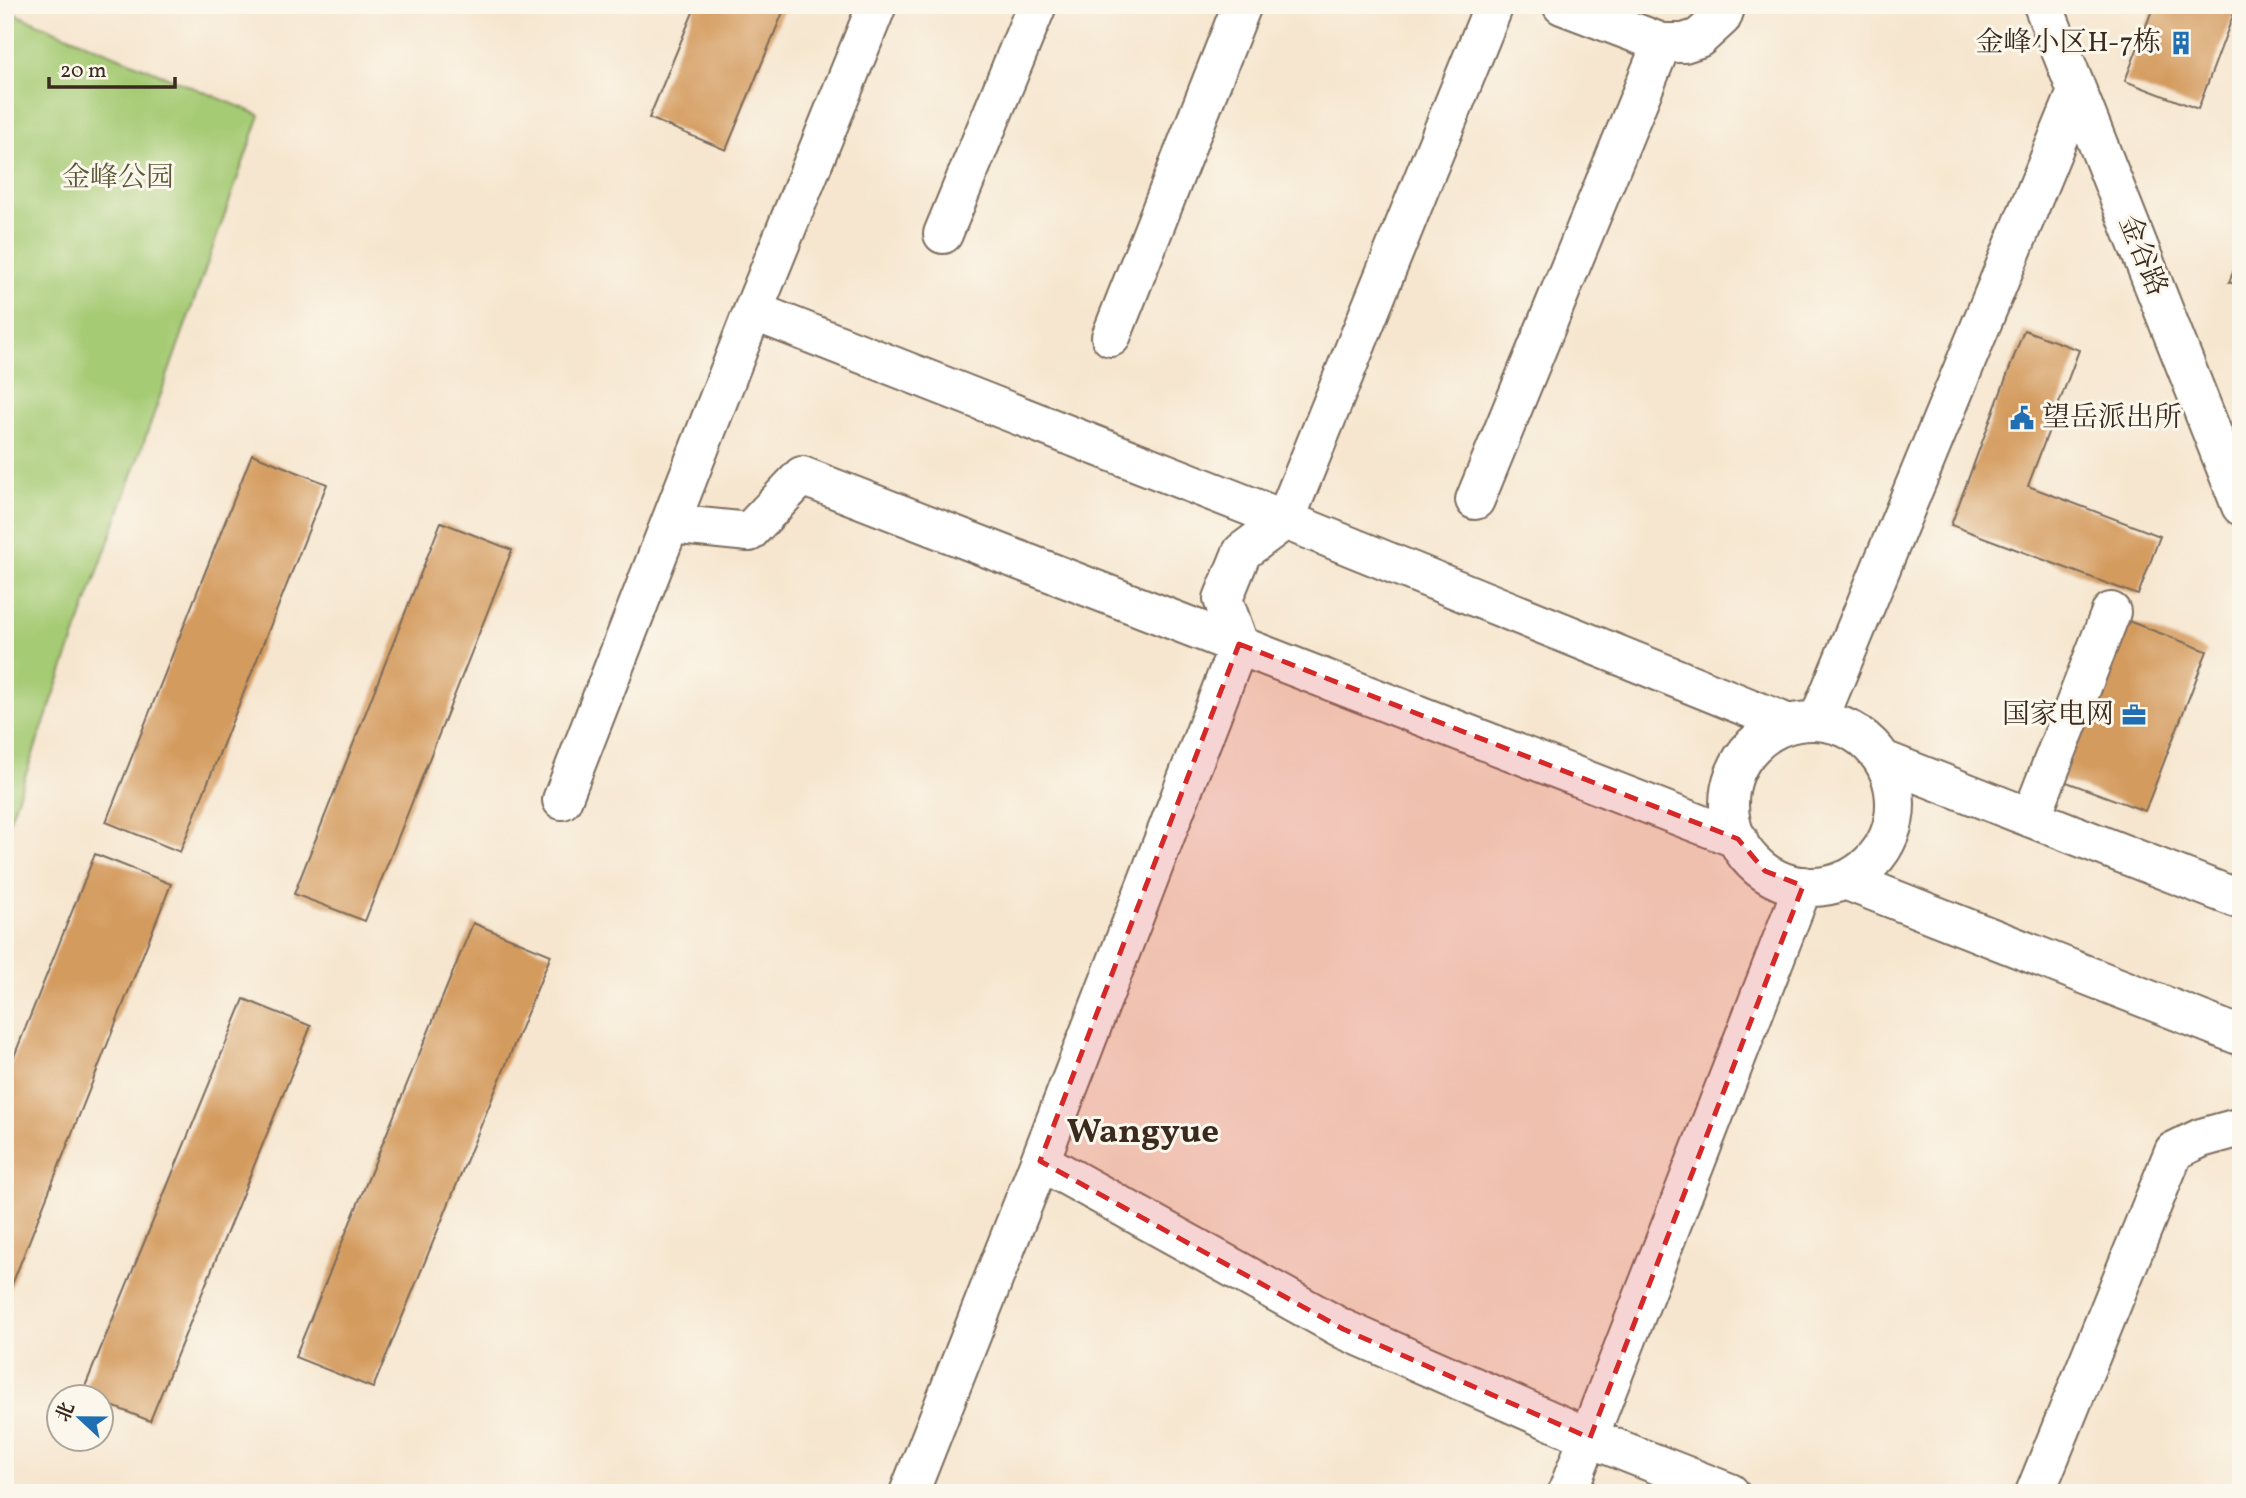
<svg xmlns="http://www.w3.org/2000/svg" width="2246" height="1498" font-family="Vollkorn,'Noto Serif SC',serif">
	<style>
		.green { fill: #a6cb75; stroke: #707a4a; stroke-width: 2 }
		.building { fill: #d49b5f }
		.lines { fill: none; stroke-linecap: round; stroke-linejoin: round }
		.street-casing { stroke: #7c6c5c; stroke-width: 42 }
		.street { stroke: #fff; stroke-width: 38 }
		.marked { fill: #d62828; fill-opacity: 0.2; stroke: #d62828; stroke-width: 5; stroke-dasharray: 14 9; stroke-linejoin: round }
		.labels { text-anchor: middle; dominant-baseline: central; stroke-width: 6; stroke-linejoin: round; paint-order: stroke }
		.poi-label { font-size: 28px; fill: #3b2a1e; stroke: #fbf7ec; text-anchor: end }
		.park-label { font-size: 28px; fill: #5b5a38; stroke: #fbf7ec }
		.street-label { font-size: 28px; fill: #3b2a1e; stroke: #fbf7ec }
		.district-label { font-size: 35px; font-weight: bold; fill: #3b2a1e; stroke: #fbf7ec }
	</style>
	<rect width="100%" height="100%" fill="#fbf7ec"/>
	<filter id="ink" filterUnits="userSpaceOnUse"><feTurbulence type="fractalNoise" baseFrequency=".0143" numOctaves="2"/><feDisplacementMap in="SourceGraphic" scale="14" xChannelSelector="R" yChannelSelector="G"/><feConvolveMatrix kernelMatrix="1 2 1 2 8 2 1 2 1" color-interpolation-filters="sRGB"/></filter>
	<filter id="wash" filterUnits="userSpaceOnUse"><feTurbulence type="fractalNoise" baseFrequency=".00686" numOctaves="4" result="noise"/><feDisplacementMap in="SourceGraphic" scale="28" xChannelSelector="R" yChannelSelector="G"/><feGaussianBlur stdDeviation="1.57" result="paint"/><feColorMatrix in="noise" values="0 0 0 0 0 0 0 0 0 0 0 0 0 0 0 0 0 1.4 0 .05"/><feComposite in="paint" operator="in"/></filter>
	<g filter="url(#wash)">
		<rect width="100%" height="100%" fill="#f6e6cf"/>
		<!-- green -->
		<path class="green" d="M 5,10 L 260,115 L 5,833 Z"/>
		<g id="blocks">
			<!-- building -->
			<path class="building" d="M 696,5 L 786,5 L 726,150 L 649,118 Z
				M 2154,5 L 2237,5 L 2198,109 L 2125,81 Z
				M 2241,253 L 2241,287 L 2229,282 Z
				M 2024,330 L 2079,350 L 2028,486 L 2160,536 L 2138,595 L 1951,525 Z
				M 252,454 L 327,484 L 180,852 L 106,822 Z
				M 441,522 L 512,550 L 365,921 L 294,894 Z
				M 2123,619 L 2207,651 L 2145,811 L 2061,780 Z
				M 95,854 L 171,884 L 9,1292 L 5,1290 L 5,1079 Z
				M 473,923 L 551,955 L 373,1388 L 295,1357 Z
				M 244,999 L 311,1026 L 150,1421 L 102,1402 L 102,1396 L 82,1394 Z"/>
		</g>
	</g>
	<g filter="url(#ink)">
		<use href="#blocks" fill-opacity="0" stroke="#7c6c5c" stroke-width="2"/>
		<g class="lines">
			<!-- street casing -->
			<g class="street-casing">
				<path id="street" d="M 1562,5 L 1662,43 L 1684,43 L 1699,38 L 1722,17 L 1726,5
					M 2043,5 L 2241,506
					M 943,234 L 1037,5
					M 753,311 L 1285,520 L 1789,724
					M 1111,337 L 1242,5
					M 1475,500 L 1662,43
					M 670,524 L 749,532 L 802,476 L 1738,839
					M 1818,721 L 2077,92
					M1729 804a83 83 0 1 1 166 0a83 83 0 1 1-166 0Z
					M 1883,760 L 2241,900
					M 562,800 L 753,311 L 877,5
					M 2031,818 L 2111,612
					M 1845,880 L 2241,1036
					M 1040,1161 L 1343,1329 L 1590,1438 L 1730,1493
					M 909,1493 L 1040,1161 L 1239,644 L 1223,599 L 1242,552 L 1285,520 L 1494,5
					M 1567,1493 L 1803,886
					M 2035,1493 L 2174,1151 L 2201,1138 L 2241,1127"/>
			</g>
			<!-- street -->
			<use href="#street" class="street"/>
		</g>
	</g>
	<!-- marked area -->
	<path class="marked" d="M 1239,644 L 1738,839 L 1765,871 L 1803,886 L 1590,1438 L 1343,1329 L 1040,1161 Z"/>
	<!-- icons -->
	<defs>
		<g id="building-bare" transform="scale(1.89)"><path d="M-4-6H4V6H1V3H-1V6H-4ZM-2.5-4.3h1.7v1.8h-1.7ZM.8-4.3h1.7v1.8H.8ZM-2.5-1h1.7V.8h-1.7ZM.8-1h1.7V.8H.8Z" fill="#1f6fb2" stroke="#fbf7ec" stroke-width="2.5" paint-order="stroke"/></g>
		<g id="civic-bare" transform="scale(1.89)"><path d="M-.6-6.5H3V-4.5H.6V-3L4-1V1h2V6H-6V1h2V-1L-.6-3ZM-1.2 2.5V6h2.4V2.5Z" fill="#1f6fb2" stroke="#fbf7ec" stroke-width="2.5" paint-order="stroke"/></g>
		<g id="office-bare" transform="scale(1.89)"><path d="M-6-3h4V-5.5h4V-3h4V5H-6ZM-1-4.5V-3h2v-1.5ZM-6 0V1H6V0Z" fill="#1f6fb2" stroke="#fbf7ec" stroke-width="2.5" paint-order="stroke"/></g>
	</defs>
	<g fill-rule="evenodd">
		<use href="#building-bare" x="2181" y="43"/>
		<use href="#civic-bare" x="2022" y="418"/>
		<use href="#office-bare" x="2134" y="715"/>
	</g>
	<g class="labels">
		<!-- poi labels -->
		<g class="poi-label">
			<text x="2161" y="43">金峰小区H-7栋</text>
			<text x="2042" y="418" text-anchor="start">望岳派出所</text>
			<text x="2114" y="715">国家电网</text>
		</g>
		<!-- park labels -->
		<g class="park-label">
			<text x="118" y="178">金峰公园</text>
		</g>
		<!-- street labels -->
		<g class="street-label">
			<text transform="translate(2142 256) rotate(68)">金谷路</text>
		</g>
		<!-- district labels -->
		<g class="district-label">
			<text x="1143" y="1133">Wangyue</text>
		</g>
	</g>
	<!-- margin -->
	<rect width="2246" height="1498" fill="none" stroke="#fbf7ec" stroke-width="28"/>
	<!-- north arrow -->
	<g transform="translate(80 1418) rotate(292)"><circle r="33" fill="#fbf7ec" stroke="#aea59a" stroke-width="2"/>
	<path d="M0-5L12 26L0 18L-12 26Z" fill="#1f6fb2"/>
	<text y="-10" font-size="19" font-weight="bold" text-anchor="middle" fill="#3b2a1e">北</text>
	</g>
	<!-- scale -->
	<path d="M49 77v10h126v-10" fill="none" stroke="#3b2a1e" stroke-width="3.5"/>
	<text x="60" y="77" font-size="21" fill="#3b2a1e" stroke="#fbf7ec" stroke-width="5" paint-order="stroke">20 m</text>
</svg>
